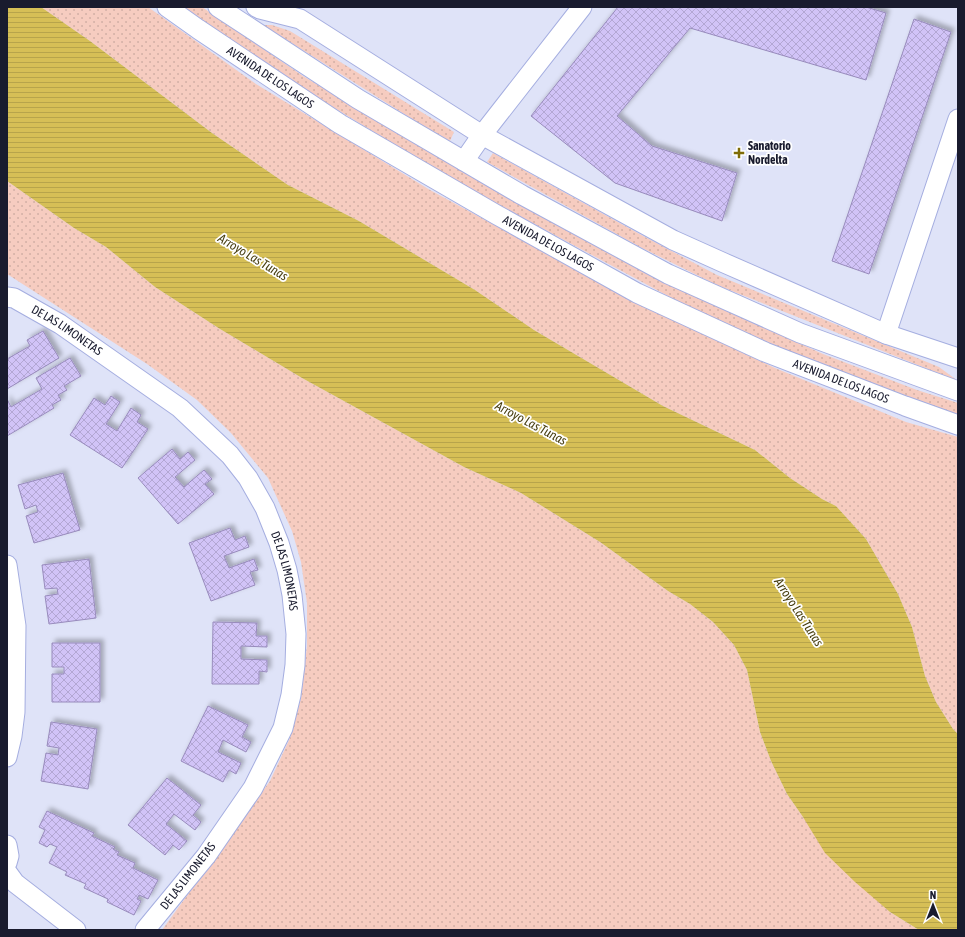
<svg xmlns="http://www.w3.org/2000/svg" width="965" height="937" font-family="'Asap Condensed',sans-serif">
	<style>
		.grass { fill: url(#grass-dots) }
		.water { fill: url(#water-rules) }
		.building { fill: url(#building-cross-hatch); stroke: #988bbc; filter: url(#shadow) }
		.lines { fill: none; stroke-linecap: round; stroke-linejoin: round }
		.minor-casing { stroke: #a5aee0; stroke-width: 21 }
		.minor { stroke: #fff; stroke-width: 19 }
		.poi-dot { fill: #7f6c06; stroke: #fff; stroke-width: 1.5 }
		.labels { text-anchor: middle; dominant-baseline: central; stroke-width: 3.5; stroke-linejoin: round; paint-order: stroke }
		.street-label { font-size: 12px; fill: #191b2e; stroke: #fff }
		.poi-label { font-size: 12px; font-weight: bold; fill: #191b2e; stroke: #fff; text-anchor: start }
		.water-label { font-size: 13px; font-style: italic; fill: #483f12; stroke: #fff }
	</style>
	<defs>
		<pattern id="grass-dots" width="8" height="8" patternUnits="userSpaceOnUse"><rect width="8" height="8" fill="#f6ccc0"/><path d="M2 2h.1M6 6h.1" fill="none" stroke="#d2afa5" stroke-width="1.8" stroke-linecap="round"/></pattern>
		<pattern id="water-rules" width="6" height="5" patternUnits="userSpaceOnUse"><rect width="6" height="5" fill="#d6bf56"/><path d="M0 2.5h6" fill="none" stroke="#b7a44b"/></pattern>
		<pattern id="building-cross-hatch" width="8" height="8" patternUnits="userSpaceOnUse"><rect width="8" height="8" fill="#d1c3f7"/><path d="M0 0l8 8M0 8l8-8" fill="none" stroke="#b3a7d4"/></pattern>
		<filter id="shadow"><feDropShadow dx="3.5" dy="-3.5" stdDeviation="2" flood-color="#0004"/></filter>
	</defs>
	<rect width="100%" height="100%" fill="#dfe3f8"/>
	<!-- grass -->
	<path class="grass" d="M 41,7 L 148,7 L 256,84 L 430,190 L 599,282 L 775,368 L 906,422 L 958,437 L 958,734 L 953,729 L 936,702 L 925,676 L 912,627 L 898,594 L 866,539 L 836,506 L 822,499 L 790,478 L 755,450 L 663,406 L 534,330 L 475,290 L 359,221 L 288,185 L 212,133 L 90,41 Z
		M 181,7 L 202,7 L 303,76 L 433,154 L 685,292 L 823,354 L 917,390 L 958,403 L 958,416 L 914,402 L 765,343 L 681,303 L 525,219 L 430,166 L 300,87 Z
		M 263,25 L 272,25 L 290,31 L 454,132 L 450,141 L 420,124 Z
		M 493,153 L 645,237 L 717,275 L 939,367 L 958,381 L 717,285 L 640,247 L 487,162 Z
		M 7,181 L 74,228 L 106,247 L 155,287 L 220,329 L 302,378 L 464,467 L 521,493 L 600,542 L 668,591 L 690,604 L 713,622 L 734,645 L 747,670 L 760,732 L 771,761 L 787,794 L 803,817 L 890,912 L 919,930 L 162,930 L 270,781 L 290,738 L 301,698 L 307,646 L 307,603 L 301,562 L 292,531 L 268,478 L 231,433 L 197,400 L 147,364 L 7,274 Z"/>
	<!-- water -->
	<path class="water" d="M 7,7 L 41,7 L 90,41 L 212,133 L 288,185 L 359,221 L 475,290 L 534,330 L 663,406 L 755,450 L 790,478 L 822,499 L 836,506 L 866,539 L 898,594 L 912,627 L 925,676 L 936,702 L 953,729 L 958,734 L 958,930 L 919,930 L 890,912 L 855,882 L 825,853 L 803,817 L 787,794 L 771,761 L 760,732 L 747,670 L 734,645 L 713,622 L 690,604 L 668,591 L 600,542 L 521,493 L 464,467 L 302,378 L 220,329 L 155,287 L 106,247 L 74,228 L 7,181 Z"/>
	<!-- building -->
	<path class="building" d="M 618,7 L 866,7 L 886,13 L 866,80 L 690,28 L 617,116 L 652,146 L 737,173 L 722,221 L 615,183 L 531,116 Z
		M 914,19 L 951,32 L 869,274 L 832,261 Z
		M 43,331 L 59,358 L 7,389 L 7,359 L 30,346 L 27,340 Z
		M 70,358 L 81,376 L 64,386 L 67,390 L 58,395 L 61,400 L 52,405 L 54,408 L 7,436 L 7,399 L 11,407 L 42,389 L 36,378 Z
		M 111,396 L 120,402 L 106,424 L 117,431 L 131,408 L 141,415 L 137,422 L 148,429 L 122,468 L 70,435 L 94,398 L 105,405 Z
		M 172,449 L 180,459 L 188,452 L 195,460 L 175,477 L 184,487 L 204,470 L 212,479 L 205,484 L 214,494 L 178,524 L 138,478 Z
		M 63,473 L 80,530 L 34,543 L 26,516 L 38,512 L 36,505 L 25,509 L 18,485 Z
		M 230,528 L 235,540 L 245,536 L 249,547 L 224,556 L 229,568 L 254,559 L 258,570 L 250,572 L 255,585 L 211,601 L 189,543 Z
		M 89,559 L 96,618 L 49,624 L 45,596 L 58,594 L 57,588 L 45,589 L 42,565 Z
		M 213,622 L 257,623 L 256,636 L 267,636 L 267,647 L 241,646 L 241,659 L 267,660 L 267,672 L 259,671 L 259,684 L 212,684 Z
		M 52,643 L 100,643 L 100,702 L 52,702 L 52,674 L 64,674 L 64,667 L 52,667 Z
		M 208,706 L 248,725 L 242,737 L 251,742 L 246,752 L 223,740 L 218,752 L 241,763 L 236,774 L 229,770 L 223,782 L 181,761 Z
		M 51,722 L 97,729 L 88,789 L 41,781 L 46,753 L 58,755 L 59,748 L 47,746 Z
		M 167,778 L 201,805 L 193,815 L 201,822 L 195,830 L 174,814 L 166,824 L 187,841 L 179,850 L 173,845 L 165,855 L 128,825 Z
		M 47,811 L 94,833 L 92,836 L 115,847 L 113,849 L 119,852 L 117,855 L 135,863 L 133,868 L 158,880 L 148,899 L 139,895 L 137,899 L 141,901 L 134,915 L 107,902 L 108,899 L 84,888 L 86,884 L 65,875 L 67,872 L 49,863 L 57,847 L 50,844 L 47,847 L 39,843 L 45,830 L 39,827 Z"/>
	<g class="lines">
		<!-- minor casing -->
		<g class="minor-casing">
			<g id="minor">
				<path id="s1" d="M 167,7 L 198,29 L 340,124 L 497,215 L 637,293 L 765,352 L 905,406 L 958,425"/>
				<path d="M 218,7 L 358,99 L 522,195 L 668,274 L 800,333 L 958,391"/>
				<path d="M 256,7 L 260,9 L 300,19 L 482,135 L 673,240 L 722,262 L 886,334 L 958,358"/>
				<path d="M 464,161 L 482,135 L 582,7"/>
				<path id="s2" d="M 7,297 L 14,298 L 60,324 L 180,408 L 230,455 L 248,478 L 265,508 L 279,543 L 287,570 L 292,595 L 296,634 L 295,665 L 291,695 L 283,728 L 253,788 L 206,856 L 145,930"/>
				<path d="M 886,334 L 958,119"/>
				<path d="M 7,565 L 16,626 L 15,712 L 12,736 L 7,757"/>
				<path d="M 7,845 L 9,856 L 7,863"/>
				<path d="M 7,872 L 15,883 L 76,930"/>
			</g>
		</g>
		<!-- minor -->
		<use href="#minor" class="minor"/>
	</g>
	<!-- markers -->
	<path class="poi-dot" d="M737 147h4v4h4v4h-4v4h-4v-4h-4v-4h4z"/>
	<g class="labels">
		<!-- street labels -->
		<g class="street-label">
			<text stroke="none"><textPath href="#s1" startOffset="125">AVENIDA DE LOS LAGOS</textPath></text>
			<text stroke="none"><textPath href="#s1" startOffset="449">AVENIDA DE LOS LAGOS</textPath></text>
			<text stroke="none"><textPath href="#s2" startOffset="69">DE LAS LIMONETAS</textPath></text>
			<text stroke="none"><textPath href="#s1" startOffset="773">AVENIDA DE LOS LAGOS</textPath></text>
			<text stroke="none"><textPath href="#s2" startOffset="405">DE LAS LIMONETAS</textPath></text>
			<text transform="translate(188 876) rotate(-52)">DE LAS LIMONETAS</text>
		</g>
		<!-- poi labels -->
		<g class="poi-label">
			<text x="748" y="146">Sanatorio<tspan x="748" dy="14">Nordelta</tspan></text>
		</g>
		<!-- water labels -->
		<g class="water-label">
			<text transform="translate(253 257) rotate(31)">Arroyo Las Tunas</text>
			<text transform="translate(531 423) rotate(28)">Arroyo Las Tunas</text>
			<text transform="translate(799 612) rotate(57)">Arroyo Las Tunas</text>
		</g>
	</g>
	<!-- border -->
	<rect width="965" height="937" fill="none" stroke="#191b2e" stroke-width="16"/>
	<!-- north arrow -->
	<g transform="translate(933 905)" stroke="#ffffff" stroke-width="3" paint-order="stroke">
	<path d="M0-3L7 15L0 10L-7 15Z" fill="#191b2e"/>
	<text y="-6" font-size="11" font-weight="bold" text-anchor="middle" fill="#191b2e">N</text>
	</g>
</svg>
